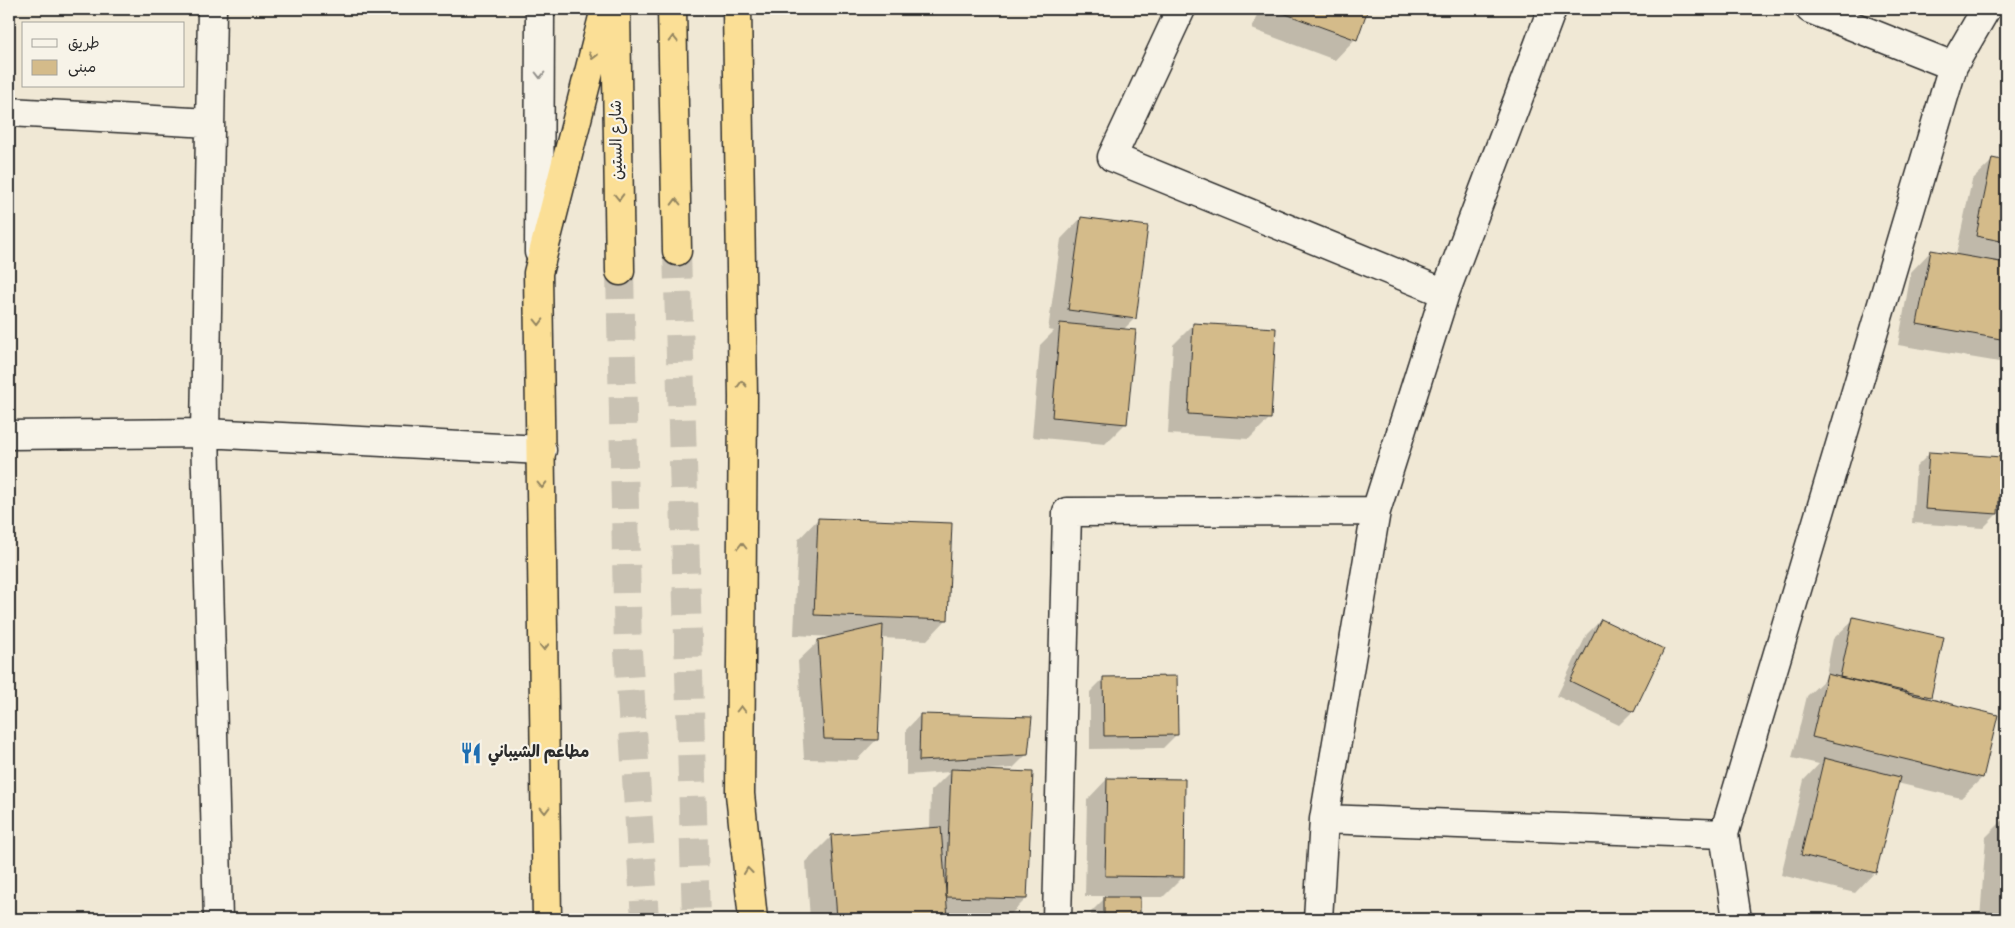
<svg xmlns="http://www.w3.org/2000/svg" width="2015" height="928" font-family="Dekko,'Playpen Sans Arabic',sans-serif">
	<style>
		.shadow { fill: #0003 }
		.building { fill: #d4bb8a; stroke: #2b2b2b }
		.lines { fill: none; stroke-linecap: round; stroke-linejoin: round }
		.trunk-tunnel { stroke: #c9c2b3; stroke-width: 28; stroke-dasharray: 28 14; stroke-linecap: butt }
		.minor-casing { stroke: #2b2b2b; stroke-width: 31 }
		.tertiary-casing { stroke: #2b2b2b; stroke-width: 31 }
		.trunk-casing { stroke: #2b2b2b; stroke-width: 31 }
		.minor { stroke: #f7f3e8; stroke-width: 28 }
		.tertiary { stroke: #f7f3e8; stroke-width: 28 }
		.trunk { stroke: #fbdf96; stroke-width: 28 }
		.oneway { stroke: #938560 }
		.oneway2 { stroke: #918f8a }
		.labels { text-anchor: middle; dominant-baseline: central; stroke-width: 4.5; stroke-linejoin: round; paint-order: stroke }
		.street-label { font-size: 16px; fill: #2b2b2b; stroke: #f7f3e8 }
		.poi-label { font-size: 16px; font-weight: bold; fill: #2b2b2b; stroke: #f7f3e8; text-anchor: start }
	</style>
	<rect width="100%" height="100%" fill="#f0e8d5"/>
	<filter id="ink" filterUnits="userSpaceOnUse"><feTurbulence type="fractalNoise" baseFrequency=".02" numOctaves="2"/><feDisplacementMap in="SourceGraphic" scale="10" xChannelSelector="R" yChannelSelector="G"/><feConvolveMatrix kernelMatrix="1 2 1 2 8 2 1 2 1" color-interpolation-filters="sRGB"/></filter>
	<g filter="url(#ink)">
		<!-- shadow -->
		<path class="shadow" d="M 1259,9 L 1366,9 L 1355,39 L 1335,60 L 1252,29 Z
			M 1993,160 L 2006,163 L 2006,355 L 1999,362 L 1898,345 L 1911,272 L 1931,251 L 1956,255 L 1972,180 Z
			M 1081,218 L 1135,318 L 1123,330 L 1126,423 L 1105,444 L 1032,437 L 1040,345 L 1054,331 L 1048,330 L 1061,239 Z
			M 1193,325 L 1270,418 L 1249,439 L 1168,434 L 1173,345 Z
			M 1930,453 L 1997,514 L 1983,528 L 1912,523 L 1916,467 Z
			M 818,519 L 947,619 L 927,640 L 881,638 L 877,739 L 857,760 L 804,759 L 798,661 L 819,641 L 833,637 L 794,635 L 798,540 Z
			M 1854,619 L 1930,696 L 1927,699 L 1982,778 L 1961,798 L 1897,783 L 1875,872 L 1855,893 L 1781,875 L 1804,780 L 1819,764 L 1792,758 L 1807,696 L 1825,679 L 1833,639 Z
			M 1601,620 L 1633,711 L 1619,725 L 1557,696 L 1587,634 Z
			M 1104,678 L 1177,734 L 1163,748 L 1090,749 L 1090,692 Z
			M 920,715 L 1027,754 L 1013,768 L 986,770 L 1026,899 L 1006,919 L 946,917 L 946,919 L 810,919 L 806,862 L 832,836 L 930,829 L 931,791 L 950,772 L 906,775 L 906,730 Z
			M 1107,779 L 1183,877 L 1163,897 L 1139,897 L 1139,919 L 1091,919 L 1091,912 L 1107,896 L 1085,896 L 1087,800 Z
			M 2006,817 L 2006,919 L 1980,919 L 1986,837 Z"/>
		<!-- building -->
		<path class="building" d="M 1272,9 L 1368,9 L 1357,40 Z
			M 1992,158 L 2006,161 L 2006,242 L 1976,236 Z
			M 1081,217 L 1148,226 L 1136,319 L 1068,310 Z
			M 1931,250 L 2006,263 L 2006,340 L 1917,324 Z
			M 1060,323 L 1136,330 L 1127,424 L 1052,417 Z
			M 1193,323 L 1276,328 L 1271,419 L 1188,414 Z
			M 1929,452 L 2002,457 L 1998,514 L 1925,509 Z
			M 818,518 L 952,523 L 948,620 L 814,615 Z
			M 1853,617 L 1944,637 L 1931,697 L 1840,677 Z
			M 1601,619 L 1664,649 L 1634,712 L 1570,681 Z
			M 883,625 L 878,740 L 824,739 L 818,640 Z
			M 1827,674 L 1998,715 L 1983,778 L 1812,737 Z
			M 1177,676 L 1178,735 L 1104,736 L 1103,677 Z
			M 920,714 L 1032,717 L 1028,755 L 919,761 Z
			M 1824,758 L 1900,777 L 1876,873 L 1801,855 Z
			M 951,769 L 1033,772 L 1027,899 L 946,897 Z
			M 1107,778 L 1185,779 L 1184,877 L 1105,876 Z
			M 941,827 L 948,919 L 837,919 L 831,835 Z
			M 2006,881 L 2006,919 L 2003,919 Z
			M 1104,897 L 1140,897 L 1140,919 L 1104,919 Z"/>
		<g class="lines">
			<!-- trunk-tunnel -->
			<path class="trunk-tunnel" d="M 677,251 L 696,919
				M 620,271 L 628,651 L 645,919"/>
			<!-- minor casing -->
			<g class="minor-casing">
				<path id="minor" d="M 212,9 L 205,433 L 218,919
					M 1181,9 L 1112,157 L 1445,293
					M 1810,9 L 1953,66
					M 9,112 L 210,123
					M 9,435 L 205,433 L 542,450
					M 1324,819 L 1724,834
					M 1057,919 L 1067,512 L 1376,511
					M 1318,919 L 1324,819 L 1376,511 L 1445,293 L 1552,9
					M 1737,919 L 1724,834 L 1953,66 L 1986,9"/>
			</g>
			<!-- tertiary casing -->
			<g class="tertiary-casing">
				<path id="tertiary" d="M 539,252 L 540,9"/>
			</g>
			<!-- trunk casing -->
			<g class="trunk-casing">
				<path id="trunk" d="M 616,9 L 620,271
					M 672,9 L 677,251
					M 737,9 L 743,397 L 740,794 L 753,919
					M 547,919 L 538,273 L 605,9"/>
			</g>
			<!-- minor -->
			<use href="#minor" class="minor"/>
			<!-- tertiary -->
			<use href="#tertiary" class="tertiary"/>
			<!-- trunk -->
			<use href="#trunk" class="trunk"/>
		</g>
		<!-- one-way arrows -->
		<defs><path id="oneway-chevron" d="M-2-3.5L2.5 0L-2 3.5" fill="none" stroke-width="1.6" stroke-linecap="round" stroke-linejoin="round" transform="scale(1.25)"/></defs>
		<g class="oneway">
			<use href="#oneway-chevron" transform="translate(673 39) rotate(-91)"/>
			<use href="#oneway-chevron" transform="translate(593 56) rotate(104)"/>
			<use href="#oneway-chevron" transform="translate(619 197) rotate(89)"/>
			<use href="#oneway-chevron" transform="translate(676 202) rotate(-91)"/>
			<use href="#oneway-chevron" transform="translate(539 322) rotate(89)"/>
			<use href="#oneway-chevron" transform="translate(742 384) rotate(-91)"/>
			<use href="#oneway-chevron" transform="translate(542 485) rotate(89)"/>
			<use href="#oneway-chevron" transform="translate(742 546) rotate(-90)"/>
			<use href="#oneway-chevron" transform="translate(544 647) rotate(89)"/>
			<use href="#oneway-chevron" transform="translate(741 709) rotate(-90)"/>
			<use href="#oneway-chevron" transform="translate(545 810) rotate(89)"/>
			<use href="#oneway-chevron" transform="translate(748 871) rotate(-96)"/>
		</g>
		<use class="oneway2" href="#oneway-chevron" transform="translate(540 75) rotate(90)"/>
	</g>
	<!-- icons -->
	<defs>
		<g id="restaurant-bare" transform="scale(1.725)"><path d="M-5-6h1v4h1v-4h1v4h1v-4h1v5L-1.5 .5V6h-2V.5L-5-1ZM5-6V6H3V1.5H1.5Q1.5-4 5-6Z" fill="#1f6fb2" stroke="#f7f3e8" stroke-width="2.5" paint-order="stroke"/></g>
	</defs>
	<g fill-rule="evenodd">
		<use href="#restaurant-bare" x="471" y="753"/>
	</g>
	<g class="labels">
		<!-- street labels -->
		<g class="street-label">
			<text transform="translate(618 140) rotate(-91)">شارع الستين</text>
		</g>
		<!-- poi labels -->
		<g class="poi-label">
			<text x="488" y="753">مطاعم الشيباني</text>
		</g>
	</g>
	<!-- margin -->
	<rect width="2015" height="928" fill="none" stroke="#f7f3e8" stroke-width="30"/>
	<rect x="15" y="15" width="1985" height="898" fill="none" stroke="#2b2b2b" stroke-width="2" filter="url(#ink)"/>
	<!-- legend -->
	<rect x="22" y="22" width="162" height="65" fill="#f7f3e8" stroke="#a5a39c"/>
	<rect x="32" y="39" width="25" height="8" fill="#f7f3e8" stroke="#a5a39c"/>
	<text x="68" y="48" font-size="15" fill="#2b2b2b">طريق</text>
	<rect x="32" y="60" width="25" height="15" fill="#d4bb8a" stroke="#a5a39c"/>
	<text x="68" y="72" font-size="15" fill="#2b2b2b">مبنى</text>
</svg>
